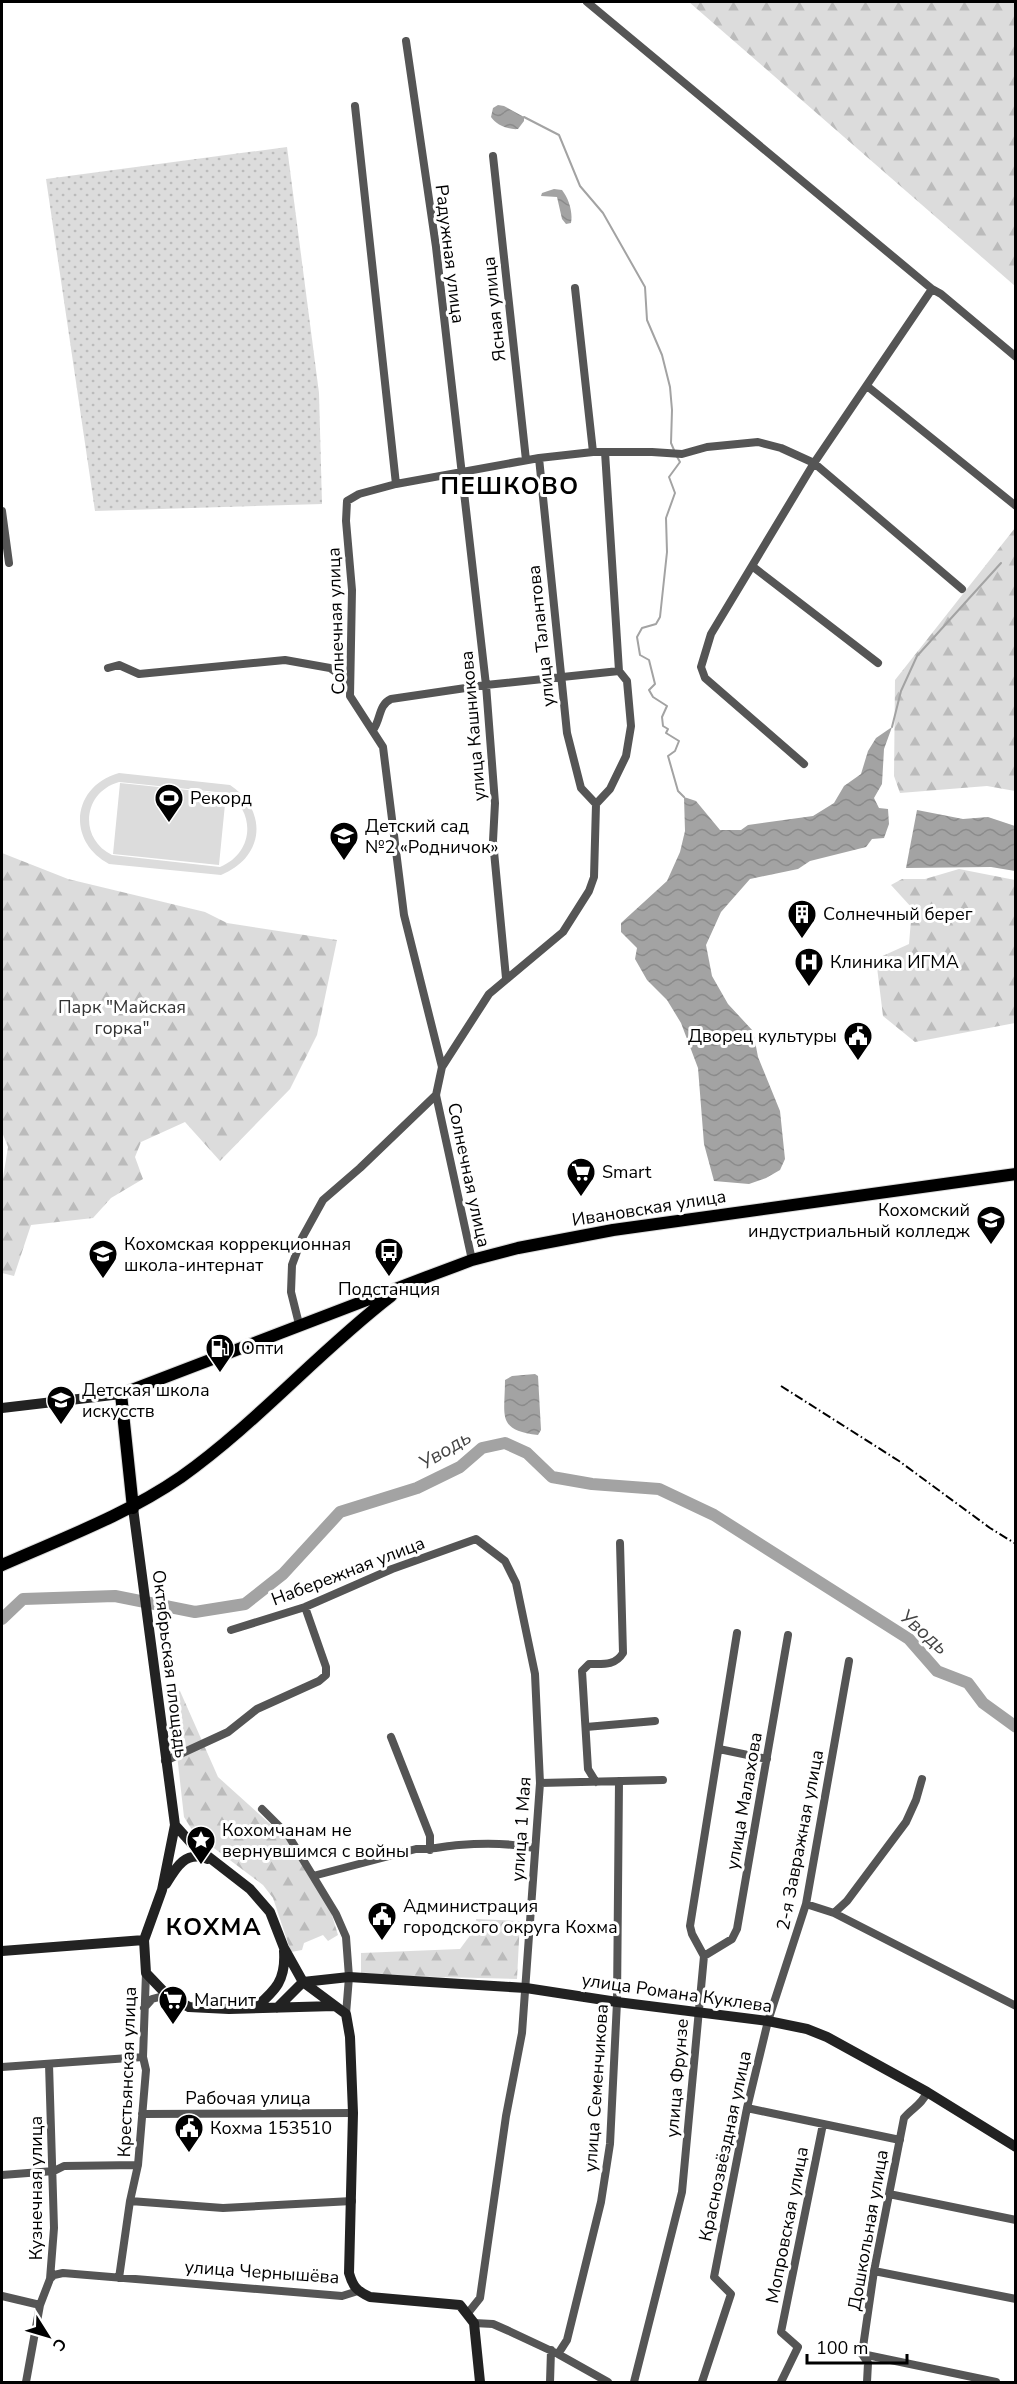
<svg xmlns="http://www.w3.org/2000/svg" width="1017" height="2384" font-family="'Nunito Sans',sans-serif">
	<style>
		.grass { fill: url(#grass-dots) }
		.forest { fill: url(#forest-firs) }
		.park { fill: #dcdcdc; fill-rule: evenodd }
		.water { fill: url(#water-waves) }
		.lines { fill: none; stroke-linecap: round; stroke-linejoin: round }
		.stream { stroke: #a3a3a3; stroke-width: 2 }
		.river { stroke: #a3a3a3; stroke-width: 12 }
		.primary-casing { stroke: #dbdbdb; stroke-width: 14 }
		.street { stroke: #555; stroke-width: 8 }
		.secondary { stroke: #222; stroke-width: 10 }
		.primary { stroke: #000; stroke-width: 12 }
		.rail { stroke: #000; stroke-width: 2; stroke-dasharray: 9 3 1.5 3; stroke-linecap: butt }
		.labels { text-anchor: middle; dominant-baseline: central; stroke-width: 6; stroke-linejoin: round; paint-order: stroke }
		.street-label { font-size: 18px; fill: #000; stroke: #fff }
		.poi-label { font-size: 18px; fill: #000; stroke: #fff; text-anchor: start }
		.park-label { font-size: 18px; fill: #333; stroke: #fff }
		.water-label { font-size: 20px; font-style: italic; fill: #444; stroke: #fff }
		.district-label { font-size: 24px; font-weight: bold; letter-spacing: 1.5px; fill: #000; stroke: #fff }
	</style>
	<defs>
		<pattern id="grass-dots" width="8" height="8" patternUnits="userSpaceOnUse" patternTransform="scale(1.5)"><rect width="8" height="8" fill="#dcdcdc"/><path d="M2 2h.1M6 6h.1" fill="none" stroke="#bbb" stroke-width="1.8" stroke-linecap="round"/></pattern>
		<pattern id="forest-firs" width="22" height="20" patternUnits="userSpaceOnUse" patternTransform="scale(1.5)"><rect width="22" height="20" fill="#dcdcdc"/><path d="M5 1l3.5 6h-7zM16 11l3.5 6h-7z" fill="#bbb"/></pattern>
		<pattern id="water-waves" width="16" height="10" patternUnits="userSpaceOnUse" patternTransform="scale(1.5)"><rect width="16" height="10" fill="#a3a3a3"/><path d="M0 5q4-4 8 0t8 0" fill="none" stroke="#8b8b8b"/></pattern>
	</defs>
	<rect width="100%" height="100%" fill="#fff"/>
	<!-- grass -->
	<path class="grass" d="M 287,147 L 319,393 L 322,504 L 95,511 L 46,179 Z"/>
	<!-- forest -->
	<path class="forest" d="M 689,2 L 1015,2 L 1015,286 Z
		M 1015,528 L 1015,791 L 987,786 L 900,793 L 894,776 L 895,680 Z
		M 2,853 L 68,879 L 205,912 L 227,923 L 337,940 L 317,1035 L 290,1089 L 220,1161 L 185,1122 L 141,1142 L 135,1157 L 143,1179 L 111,1198 L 93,1218 L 31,1225 L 14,1276 L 2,1273 L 2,1184 L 8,1147 L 2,1132 Z
		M 959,869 L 1015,880 L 1015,1023 L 915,1042 L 883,1016 L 876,959 L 909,944 L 912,908 L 891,885 L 902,879 L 925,879 Z
		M 180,1691 L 218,1777 L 288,1840 L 331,1912 L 338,1935 L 328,1941 L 323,1935 L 304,1943 L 302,1950 L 291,1952 L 273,1898 L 263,1885 L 194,1833 L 184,1817 L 170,1692 Z
		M 476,1919 L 520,1921 L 517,1979 L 361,1975 L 361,1953 L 460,1949 L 477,1926 Z"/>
	<!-- park -->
	<path class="park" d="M 119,773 L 230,785 C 269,811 264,858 221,875 L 109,864 C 66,841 72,786 119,773 ZM 119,782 L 227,793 C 257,813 253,854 220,867 L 112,855 C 78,838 83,792 119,782 Z
		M 120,783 L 226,794 L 219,865 L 113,854 Z"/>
	<!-- water -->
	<path class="water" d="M 498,105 L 504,106 L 524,117 L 524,121 L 518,129 C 509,130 496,125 491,117 L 493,108 Z
		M 554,189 L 562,190 C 569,199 573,212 571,223 L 566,224 L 562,219 L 557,197 L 541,196 L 542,193 Z
		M 892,727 L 884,749 L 882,784 L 874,798 L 879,808 L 888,809 L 889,824 L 884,838 L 872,839 L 866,847 L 810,861 L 798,869 L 750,879 L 721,912 L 706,945 L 712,976 L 728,1004 L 753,1031 L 758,1057 L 780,1111 L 785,1159 L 780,1170 L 766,1178 L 749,1184 L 714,1181 L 704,1144 L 698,1068 L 681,1023 L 667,1000 L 647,980 L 635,959 L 637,948 L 621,932 L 621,923 L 667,881 L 680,852 L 685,831 L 684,797 L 696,801 L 720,830 L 741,830 L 748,825 L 813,816 L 834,803 L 844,786 L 861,774 L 868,751 L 876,738 Z
		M 917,810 L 963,819 L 988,817 L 1015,826 L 1015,871 L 991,867 L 906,868 Z
		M 535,1374 L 538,1376 L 541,1430 L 538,1435 C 496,1430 505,1416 505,1380 L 512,1376 Z"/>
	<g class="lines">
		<!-- stream -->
		<path class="stream" d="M 524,117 L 559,135 L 580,186 L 603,213 L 645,287 L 647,320 L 662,355 L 670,387 L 672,410 L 671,443 L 674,450
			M 676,455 L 680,462 L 669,477 L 675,493 L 666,518 L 667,552 L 660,617 L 656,624 L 642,628 L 637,637 L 640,655 L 649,660 L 655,684 L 649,690 L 653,697 L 667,706 L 662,717 L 663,726 L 668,729 L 666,733 L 679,741 L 675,751 L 668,756 L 678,791 L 684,797
			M 892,727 L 901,691 L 917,656 L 1001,563"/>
		<!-- river -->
		<path class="river" d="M 2,1619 L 23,1599 L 115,1596 L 195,1612 L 245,1604 L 283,1574 L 340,1512 L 417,1488 L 460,1467 L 482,1448 L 505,1443 L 527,1453 L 552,1477 L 592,1484 L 659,1489 L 714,1515 L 909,1639 L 937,1671 L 968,1683 L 983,1703 L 1016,1727"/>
		<!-- primary casing -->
		<g class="primary-casing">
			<path id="primary" d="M 133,1508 L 121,1394 L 432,1275 L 472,1260 L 518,1248 L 613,1230 L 1016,1174
				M 2,1565 C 63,1538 126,1515 181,1477 C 257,1423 318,1352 391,1296"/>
		</g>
		<!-- street -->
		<path class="street" d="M 406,41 L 436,247 L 486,685 L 495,803 L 493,841 L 506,978
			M 355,106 L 396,484 L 359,494 L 347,501 L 346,521 L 352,590 L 350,696 L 383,747 L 404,915 L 442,1067 L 436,1095 L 472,1260
			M 493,156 L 526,460
			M 575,288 L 593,452
			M 932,289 L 941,294 L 1016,357
			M 867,386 L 1016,506
			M 539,458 L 567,733 L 581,788 L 596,804
			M 396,484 L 539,458 L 593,452 L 652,452 L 682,454 L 707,447 L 758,442 L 781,448 L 814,463 L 932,289 L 587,2
			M 2,511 L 9,563
			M 752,566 L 878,663
			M 108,668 L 119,665 L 139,674 L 285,660 L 330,668 L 350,682
			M 373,730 C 381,720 378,705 391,699 L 486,685 L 619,671
			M 804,764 L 705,678 L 701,667 L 711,634 L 814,463 L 962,589
			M 442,1067 L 489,994 L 563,932 L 589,891 L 594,877 L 596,804 L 610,789 L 626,756 L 631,726 L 627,681 L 619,671 L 605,452
			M 299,1324 L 291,1292 L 292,1265 L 302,1238 L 323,1200 L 360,1168 L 436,1095
			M 231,1630 L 305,1607 L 392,1569 L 476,1539 L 505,1561 L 516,1583 L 535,1674 L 540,1783 L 522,2033 L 506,2116 L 480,2298 L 468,2313
			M 586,1727 L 655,1721
			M 391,1737 L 430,1836 L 430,1850
			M 719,1749 L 767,1759
			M 165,1761 L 228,1732 L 257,1709 L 319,1681 L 326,1675 L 326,1667 L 305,1607
			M 596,1782 L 588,1769 L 582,1671 L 589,1664 C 603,1664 615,1666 623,1653 L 620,1543
			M 540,1783 L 663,1780
			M 262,1809 L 288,1835 L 336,1914 L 346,1937 L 349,1977 L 346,2014
			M 313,1876 L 416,1849 C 431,1850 444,1846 459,1845 C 484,1843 510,1843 534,1848
			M 806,1904 L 834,1913 L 847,1901 L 906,1822 L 916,1800 L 922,1779
			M 834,1913 L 1016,2006
			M 704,1956 L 732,1939 L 737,1929 L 788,1635
			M 144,2008 L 152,1999 L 167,1995
			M 2,2067 L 143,2057
			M 747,2108 L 900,2140
			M 142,2114 L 353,2113
			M 2,2175 L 54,2171 L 64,2166 L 138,2165
			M 889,2194 L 1016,2220
			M 130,2201 L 223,2208 L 352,2201
			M 874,2271 L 1016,2299
			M 119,2278 L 130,2201 L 138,2165 L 146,2070 L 143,2057 L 146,1973
			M 50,2279 L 54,2275 L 63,2273 L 342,2296 L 358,2291
			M 2,2296 L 40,2305
			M 474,2323 L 493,2324 L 509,2331 L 558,2354 L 608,2382
			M 558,2354 L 567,2340 L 601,2202 L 610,2144 L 617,2002 L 619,1781
			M 862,2354 L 996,2382
			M 26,2382 L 40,2305 L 50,2279 L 54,2228 L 49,2064
			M 550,2382 L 551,2350
			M 634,2382 L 682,2192 L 704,1956 L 692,1934 L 690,1926 L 737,1633
			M 702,2382 L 731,2294 L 714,2277 L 747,2108 L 768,2021 L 806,1904 L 849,1661
			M 781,2382 L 798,2347 L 781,2332 L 823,2124
			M 867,2382 L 868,2363 L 862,2354 L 874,2271 L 904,2118 C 912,2108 922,2105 927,2092"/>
		<!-- secondary -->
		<path class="secondary" d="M 2,1408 L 121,1394
			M 133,1508 L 175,1825 L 162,1890 L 144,1940 L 146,1973 L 167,1995 L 189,2007 L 229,2009 L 335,2006
			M 175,1825 L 192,1844 L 250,1889 L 270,1912 L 284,1948 L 303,1982 L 346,2014 L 350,2037 L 353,2113 L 349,2273 C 353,2287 357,2291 370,2297 L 460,2305 L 474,2323 L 480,2382
			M 166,1884 C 176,1867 186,1850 208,1859
			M 2,1951 L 144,1940
			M 255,2008 C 276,1990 286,1980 284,1951
			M 277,2008 L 303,1982 L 349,1977 L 526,1988 L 617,2002 L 768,2021 L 807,2029 L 827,2037 L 927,2092 L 1016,2147"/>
		<!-- primary -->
		<use href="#primary" class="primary"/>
		<!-- rail -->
		<path class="rail" d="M 781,1386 L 899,1461 L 990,1528 L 1016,1544"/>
	</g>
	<!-- icons -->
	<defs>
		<g id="stadium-pin" transform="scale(1.5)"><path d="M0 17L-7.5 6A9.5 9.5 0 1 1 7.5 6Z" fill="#000" stroke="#fff"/><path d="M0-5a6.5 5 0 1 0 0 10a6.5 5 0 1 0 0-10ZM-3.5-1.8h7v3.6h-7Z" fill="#fff"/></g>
		<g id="school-pin" transform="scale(1.5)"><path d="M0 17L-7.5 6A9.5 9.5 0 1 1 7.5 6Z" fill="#000" stroke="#fff"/><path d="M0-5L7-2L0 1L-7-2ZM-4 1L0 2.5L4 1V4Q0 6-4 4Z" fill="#fff"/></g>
		<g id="building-pin" transform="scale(1.5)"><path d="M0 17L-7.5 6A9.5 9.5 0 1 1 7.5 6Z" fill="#000" stroke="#fff"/><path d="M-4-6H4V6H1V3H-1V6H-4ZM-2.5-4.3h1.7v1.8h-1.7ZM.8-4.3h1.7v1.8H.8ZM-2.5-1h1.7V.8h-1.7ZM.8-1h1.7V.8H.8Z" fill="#fff"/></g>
		<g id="hospital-pin" transform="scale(1.5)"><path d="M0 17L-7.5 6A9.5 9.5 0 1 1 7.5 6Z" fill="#000" stroke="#fff"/><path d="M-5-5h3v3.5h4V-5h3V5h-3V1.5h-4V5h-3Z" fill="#fff"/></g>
		<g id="civic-pin" transform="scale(1.5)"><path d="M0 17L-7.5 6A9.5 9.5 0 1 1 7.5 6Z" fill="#000" stroke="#fff"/><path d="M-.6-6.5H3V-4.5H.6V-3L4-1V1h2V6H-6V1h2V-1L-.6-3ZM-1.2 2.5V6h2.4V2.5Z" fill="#fff"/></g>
		<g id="supermarket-pin" transform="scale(1.5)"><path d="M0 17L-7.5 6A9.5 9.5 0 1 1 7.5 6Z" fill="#000" stroke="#fff"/><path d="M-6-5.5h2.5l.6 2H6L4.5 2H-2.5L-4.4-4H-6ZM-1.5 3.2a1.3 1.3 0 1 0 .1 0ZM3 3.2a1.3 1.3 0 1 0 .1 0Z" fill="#fff"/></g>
		<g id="university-pin" transform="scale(1.5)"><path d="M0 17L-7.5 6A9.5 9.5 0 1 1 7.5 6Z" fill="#000" stroke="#fff"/><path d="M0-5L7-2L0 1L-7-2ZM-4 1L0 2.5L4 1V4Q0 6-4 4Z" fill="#fff"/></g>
		<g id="bus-pin" transform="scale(1.5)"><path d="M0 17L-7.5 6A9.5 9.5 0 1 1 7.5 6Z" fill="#000" stroke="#fff"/><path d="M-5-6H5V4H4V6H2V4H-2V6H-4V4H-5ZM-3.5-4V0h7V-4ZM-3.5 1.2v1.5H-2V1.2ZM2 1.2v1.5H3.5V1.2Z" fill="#fff"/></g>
		<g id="fuel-pin" transform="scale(1.5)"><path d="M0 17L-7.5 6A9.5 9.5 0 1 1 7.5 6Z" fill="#000" stroke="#fff"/><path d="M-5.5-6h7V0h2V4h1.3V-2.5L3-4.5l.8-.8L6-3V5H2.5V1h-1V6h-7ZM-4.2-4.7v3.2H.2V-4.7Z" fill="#fff"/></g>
		<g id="sight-pin" transform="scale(1.5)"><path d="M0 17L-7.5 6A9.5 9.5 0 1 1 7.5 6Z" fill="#000" stroke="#fff"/><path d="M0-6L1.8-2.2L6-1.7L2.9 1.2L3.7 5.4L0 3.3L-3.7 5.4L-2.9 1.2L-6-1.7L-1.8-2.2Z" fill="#fff"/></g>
	</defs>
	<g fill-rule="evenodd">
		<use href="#stadium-pin" x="169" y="798"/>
		<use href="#school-pin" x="344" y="836"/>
		<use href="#building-pin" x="802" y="914"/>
		<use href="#hospital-pin" x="809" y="962"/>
		<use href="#civic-pin" x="858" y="1036"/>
		<use href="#supermarket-pin" x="581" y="1172"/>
		<use href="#university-pin" x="991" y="1220"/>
		<use href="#bus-pin" x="389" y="1252"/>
		<use href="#school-pin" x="103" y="1254"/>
		<use href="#fuel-pin" x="220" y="1348"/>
		<use href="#school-pin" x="61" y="1400"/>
		<use href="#sight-pin" x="201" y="1840"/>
		<use href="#civic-pin" x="382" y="1916"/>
		<use href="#supermarket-pin" x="173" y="2000"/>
		<use href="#civic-pin" x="189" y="2128"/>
	</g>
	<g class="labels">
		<!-- street labels -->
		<g class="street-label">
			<text transform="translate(450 254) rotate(83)">Радужная улица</text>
			<text transform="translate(494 309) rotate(-96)">Ясная улица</text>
			<text transform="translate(336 621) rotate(-92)">Солнечная улица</text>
			<text transform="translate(541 636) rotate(-96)">улица Талантова</text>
			<text transform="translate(473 726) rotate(-95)">улица Кашникова</text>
			<text transform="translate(469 1175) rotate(78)">Солнечная улица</text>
			<text transform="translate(649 1208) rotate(-9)">Ивановская улица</text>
			<text transform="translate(348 1571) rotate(-21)">Набережная улица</text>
			<text transform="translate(170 1664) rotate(83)">Октябрьская площадь</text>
			<text transform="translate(744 1801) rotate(-80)">улица Малахова</text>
			<text transform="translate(521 1829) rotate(-86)">улица 1 Мая</text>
			<text transform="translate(800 1840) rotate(-79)">2-я Завражная улица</text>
			<text transform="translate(677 1993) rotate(8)">улица Романа Куклева</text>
			<text transform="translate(127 2072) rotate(-88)">Крестьянская улица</text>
			<text transform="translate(677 2078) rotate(-85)">улица Фрунзе</text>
			<text transform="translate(596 2088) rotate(-86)">улица Семенчикова</text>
			<text x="248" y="2098">Рабочая улица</text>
			<text transform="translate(725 2146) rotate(-78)">Краснозвёздная улица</text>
			<text transform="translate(36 2188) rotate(-90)">Кузнечная улица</text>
			<text transform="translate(787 2225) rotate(-79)">Мопровская улица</text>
			<text transform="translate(868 2230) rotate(-80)">Дошкольная улица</text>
			<text transform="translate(262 2272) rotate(4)">улица Чернышёва</text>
		</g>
		<!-- poi labels -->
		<g class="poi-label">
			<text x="190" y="798">Рекорд</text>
			<text x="365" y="826">Детский сад<tspan x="365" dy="21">№2 «Родничок»</tspan></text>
			<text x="823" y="914">Солнечный берег</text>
			<text x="830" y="962">Клиника ИГМА</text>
			<text x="837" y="1036" text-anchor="end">Дворец культуры</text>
			<text x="602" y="1172">Smart</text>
			<text x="970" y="1210" text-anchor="end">Кохомский<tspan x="970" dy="21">индустриальный колледж</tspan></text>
			<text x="124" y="1244">Кохомская коррекционная<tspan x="124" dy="21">школа-интернат</tspan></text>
			<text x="389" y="1289" text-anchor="middle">Подстанция</text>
			<text x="241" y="1348">Опти</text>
			<text x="82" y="1390">Детская школа<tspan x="82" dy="21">искусств</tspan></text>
			<text x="222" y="1830">Кохомчанам не<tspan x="222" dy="21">вернувшимся с войны</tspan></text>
			<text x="403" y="1906">Администрация<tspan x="403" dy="21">городского округа Кохма</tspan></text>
			<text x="194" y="2000">Магнит</text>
			<text x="210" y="2128">Кохма 153510</text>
		</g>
		<!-- park labels -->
		<g class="park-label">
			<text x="122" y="1007">Парк "Майская<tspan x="122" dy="21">горка"</tspan></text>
		</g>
		<!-- water labels -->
		<g class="water-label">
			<text transform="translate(445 1450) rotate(-31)">Уводь</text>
			<text transform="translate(924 1632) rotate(41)">Уводь</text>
		</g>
		<!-- district labels -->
		<g class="district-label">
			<text x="510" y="486">ПЕШКОВО</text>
			<text x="214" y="1927">КОХМА</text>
		</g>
	</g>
	<!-- border -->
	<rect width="1017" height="2384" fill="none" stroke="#000000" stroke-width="6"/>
	<!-- north arrow -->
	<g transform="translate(48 2336) rotate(127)" stroke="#ffffff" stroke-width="4.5" paint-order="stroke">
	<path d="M0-4.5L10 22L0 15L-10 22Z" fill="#000000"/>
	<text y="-9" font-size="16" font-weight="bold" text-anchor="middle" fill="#000000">С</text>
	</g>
	<!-- scale -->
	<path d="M807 2354v9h100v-9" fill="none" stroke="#000000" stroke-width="3"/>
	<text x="816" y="2354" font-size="18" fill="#000000" stroke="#ffffff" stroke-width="4.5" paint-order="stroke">100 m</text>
</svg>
